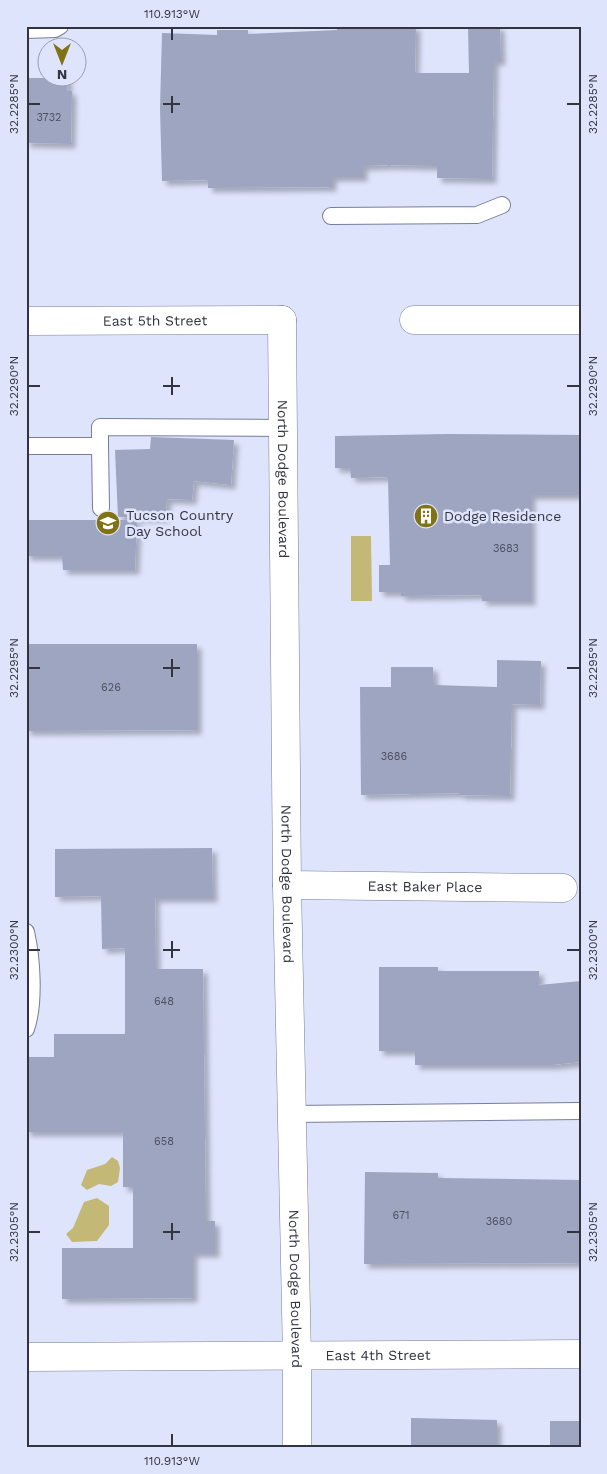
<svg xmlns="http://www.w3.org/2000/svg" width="607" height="1474" font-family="'Work Sans',sans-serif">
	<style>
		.water { fill: #c3b876 }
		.building { fill: #9ea5c1; filter: url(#shadow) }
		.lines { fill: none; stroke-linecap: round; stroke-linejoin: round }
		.lane-casing { stroke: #777e98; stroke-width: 18 }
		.street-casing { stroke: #777e98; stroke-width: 29 }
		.secondary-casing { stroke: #777e98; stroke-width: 29 }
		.lane { stroke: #fff; stroke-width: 16 }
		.street { stroke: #fff; stroke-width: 28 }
		.secondary { stroke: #fff; stroke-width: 28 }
		.ticks { fill: none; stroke: #323540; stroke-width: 2 }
		.labels { text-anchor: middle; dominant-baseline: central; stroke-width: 5; stroke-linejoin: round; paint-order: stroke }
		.number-label { font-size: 11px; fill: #4d5160 }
		.street-label { font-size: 14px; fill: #323540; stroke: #dee4fc }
		.poi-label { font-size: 14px; fill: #323540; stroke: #dee4fc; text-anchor: start }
		.neatline { fill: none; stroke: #323540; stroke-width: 2 }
		.ticks-label { font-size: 12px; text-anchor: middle; fill: #323540 }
	</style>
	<defs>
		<filter id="shadow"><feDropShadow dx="4.5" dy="4.5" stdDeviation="2.5" flood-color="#0004"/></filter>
	</defs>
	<rect width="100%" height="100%" fill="#dee4fc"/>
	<!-- water -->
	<path class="water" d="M 351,536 L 371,536 L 372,601 L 351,601 Z
		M 112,1157 L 118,1161 L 120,1168 L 118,1182 L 111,1186 L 99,1184 L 87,1190 L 81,1185 L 87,1170 L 105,1164 Z
		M 97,1198 L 109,1206 L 109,1225 L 97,1241 L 72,1242 L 66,1234 L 73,1228 L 84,1202 Z"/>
	<!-- building -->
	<path class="building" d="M 337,26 L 416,26 L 415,73 L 469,73 L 468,26 L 500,26 L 501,61 L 494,61 L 492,179 L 437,178 L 437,166 L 389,165 L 363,166 L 363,177 L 332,177 L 332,187 L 208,188 L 208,180 L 162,181 L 160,108 L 162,33 L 217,35 L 217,30 L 248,30 L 248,34 L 337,30 Z
		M 26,78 L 68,78 L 67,91 L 72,91 L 71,144 L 26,143 Z
		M 449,434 L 581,435 L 581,495 L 531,495 L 531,601 L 482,601 L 482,595 L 401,596 L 401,592 L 379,592 L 379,565 L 390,565 L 388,477 L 351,478 L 350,468 L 335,468 L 335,436 Z
		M 151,437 L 234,440 L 231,485 L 194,481 L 192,500 L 167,499 L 165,518 L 118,517 L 115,450 L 150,449 Z
		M 26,520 L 137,520 L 135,570 L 63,570 L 62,556 L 26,556 Z
		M 26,644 L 197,644 L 197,730 L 26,731 Z
		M 497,660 L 541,661 L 540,705 L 512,704 L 510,796 L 460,795 L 460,793 L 361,795 L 360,687 L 391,687 L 391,667 L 433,667 L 434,685 L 497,687 Z
		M 212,848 L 213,898 L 155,898 L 156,969 L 203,969 L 206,1221 L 215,1221 L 215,1253 L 193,1253 L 193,1298 L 62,1299 L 62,1248 L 133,1248 L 133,1187 L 123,1187 L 123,1132 L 26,1132 L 26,1057 L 54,1057 L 54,1034 L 125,1034 L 125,948 L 102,949 L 101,896 L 55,897 L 55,849 Z
		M 379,967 L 438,967 L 438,971 L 539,971 L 539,985 L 581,981 L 581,1062 L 551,1065 L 415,1065 L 415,1051 L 379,1051 Z
		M 365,1172 L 438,1173 L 438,1178 L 581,1180 L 581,1263 L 364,1264 Z
		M 411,1418 L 497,1420 L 497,1448 L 411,1448 Z
		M 550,1421 L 581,1421 L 581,1448 L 550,1448 Z"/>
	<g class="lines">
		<!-- lane casing -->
		<g class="lane-casing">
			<path id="lane" d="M 26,30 L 55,29 L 60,26
				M 331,216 L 477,215 L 502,205
				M 26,446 L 100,446 L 100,427 L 284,428
				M 100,446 L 101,508
				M 26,932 C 32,958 35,1003 26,1029
				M 291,1114 L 581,1111"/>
		</g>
		<!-- street casing -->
		<g class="street-casing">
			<g id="street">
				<path id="s1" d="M 282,320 L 287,885 L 297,1357 L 297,1448"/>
				<path id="s2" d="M 287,885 L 563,888"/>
				<path id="s3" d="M 26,1357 L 581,1354"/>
			</g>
		</g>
		<!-- secondary casing -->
		<g class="secondary-casing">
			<g id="secondary">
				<path d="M 414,320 L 581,320"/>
				<path id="s4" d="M 26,321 L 282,320"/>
			</g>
		</g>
		<!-- lane -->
		<use href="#lane" class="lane"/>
		<!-- street -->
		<use href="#street" class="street"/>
		<!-- secondary -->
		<use href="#secondary" class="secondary"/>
	</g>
	<!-- ticks -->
	<path class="ticks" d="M 172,28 L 172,40M 172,96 L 172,113M 28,104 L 40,104M 163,104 L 180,104M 567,104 L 580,104M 172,377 L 172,395M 28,386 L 40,386M 163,386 L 180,386M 567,386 L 580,386M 172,659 L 172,677M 28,668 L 40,668M 163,668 L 180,668M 567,668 L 580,668M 172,941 L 172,958M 28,950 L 40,950M 163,950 L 180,950M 567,950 L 580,950M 172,1223 L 172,1240M 28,1232 L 40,1232M 163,1232 L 180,1232M 567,1232 L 580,1232M 172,1434 L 172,1446"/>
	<!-- icons -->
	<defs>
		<g id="building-disc" transform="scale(1.25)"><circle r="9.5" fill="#817314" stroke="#dee4fc"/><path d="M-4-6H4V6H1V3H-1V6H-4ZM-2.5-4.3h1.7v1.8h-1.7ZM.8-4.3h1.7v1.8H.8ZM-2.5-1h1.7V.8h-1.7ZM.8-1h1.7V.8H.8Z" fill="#fff"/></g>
		<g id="school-disc" transform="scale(1.25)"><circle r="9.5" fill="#817314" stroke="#dee4fc"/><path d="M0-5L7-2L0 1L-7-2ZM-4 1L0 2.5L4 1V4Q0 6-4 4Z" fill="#fff"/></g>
	</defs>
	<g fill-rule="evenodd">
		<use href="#building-disc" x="426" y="516"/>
		<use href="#school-disc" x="108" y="523"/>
	</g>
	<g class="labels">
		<!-- number labels -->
		<g class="number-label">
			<text x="49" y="117">3732</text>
			<text x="506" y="548">3683</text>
			<text x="111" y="687">626</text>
			<text x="394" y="756">3686</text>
			<text x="164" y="1001">648</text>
			<text x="164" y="1141">658</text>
			<text x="401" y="1215">671</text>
			<text x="499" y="1221">3680</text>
		</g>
		<!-- street labels -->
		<g class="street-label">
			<text stroke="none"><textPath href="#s4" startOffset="129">East 5th Street</textPath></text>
			<text stroke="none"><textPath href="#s1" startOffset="159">North Dodge Boulevard</textPath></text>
			<text stroke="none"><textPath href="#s1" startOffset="564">North Dodge Boulevard</textPath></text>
			<text stroke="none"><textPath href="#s2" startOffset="138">East Baker Place</textPath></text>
			<text stroke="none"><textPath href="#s1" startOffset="969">North Dodge Boulevard</textPath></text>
			<text stroke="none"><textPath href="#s3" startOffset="352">East 4th Street</textPath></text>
		</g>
		<!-- poi labels -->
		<g class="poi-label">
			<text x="126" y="515">Tucson Country<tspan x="126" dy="16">Day School</tspan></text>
			<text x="444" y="516">Dodge Residence</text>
		</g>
	</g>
	<!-- border -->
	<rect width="607" height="1474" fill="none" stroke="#dee4fc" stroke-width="55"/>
	<!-- north arrow -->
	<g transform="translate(62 62) rotate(180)"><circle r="24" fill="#dee4fc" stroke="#999eb1"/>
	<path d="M0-4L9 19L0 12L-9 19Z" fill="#817314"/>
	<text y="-8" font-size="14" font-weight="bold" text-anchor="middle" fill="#323540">N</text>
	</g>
	<rect x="28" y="28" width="552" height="1418" class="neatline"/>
	<g class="ticks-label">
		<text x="172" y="18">110.913°W</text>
		<text transform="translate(593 104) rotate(-90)" y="4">32.2285°N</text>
		<text transform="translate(14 104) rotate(-90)" y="4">32.2285°N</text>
		<text transform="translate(593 386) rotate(-90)" y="4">32.2290°N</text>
		<text transform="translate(14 386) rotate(-90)" y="4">32.2290°N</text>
		<text transform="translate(14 668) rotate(-90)" y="4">32.2295°N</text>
		<text transform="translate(593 668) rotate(-90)" y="4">32.2295°N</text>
		<text transform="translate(593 950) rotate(-90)" y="4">32.2300°N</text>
		<text transform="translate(14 950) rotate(-90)" y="4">32.2300°N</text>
		<text transform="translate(14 1232) rotate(-90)" y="4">32.2305°N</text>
		<text transform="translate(593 1232) rotate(-90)" y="4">32.2305°N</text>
		<text x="172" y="1465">110.913°W</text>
	</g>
</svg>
